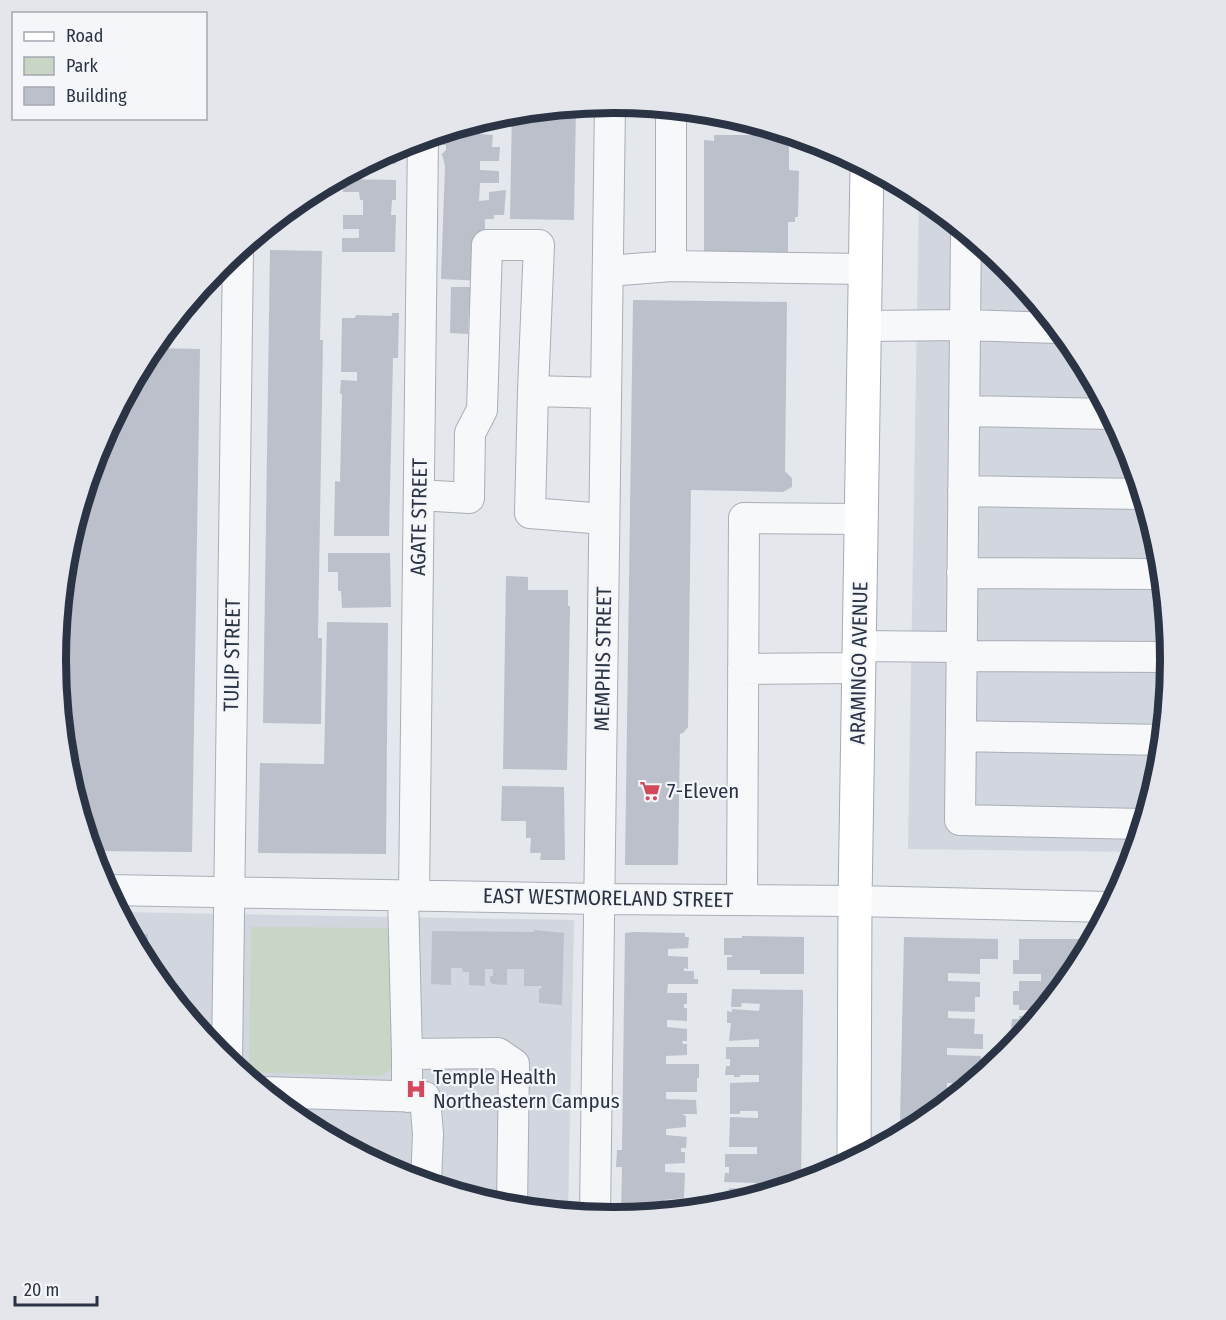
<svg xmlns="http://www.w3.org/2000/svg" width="1226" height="1320" font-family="'Fira Sans Condensed',sans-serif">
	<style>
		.built { fill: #d2d6de }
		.green { fill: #c9d6c5 }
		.building { fill: #bbc0ca }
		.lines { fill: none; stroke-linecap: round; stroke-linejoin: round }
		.minor-casing { stroke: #a9aeb7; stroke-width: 32 }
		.major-casing { stroke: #a3abb8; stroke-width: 35 }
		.minor { stroke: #f7f8fa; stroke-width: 30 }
		.major { stroke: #fff; stroke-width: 33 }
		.labels { text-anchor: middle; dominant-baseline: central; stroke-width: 4.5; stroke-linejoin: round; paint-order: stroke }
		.street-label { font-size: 21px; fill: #2b3445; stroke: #f4f6f9 }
		.poi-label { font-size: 21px; fill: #2b3445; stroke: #f4f6f9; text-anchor: start }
		.rim { fill: none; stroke: #2b3445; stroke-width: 8 }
	</style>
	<rect width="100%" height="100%" fill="#e4e7ec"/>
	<!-- built -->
	<path class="built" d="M 919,195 L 1007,266 L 1077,351 L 1128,447 L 1160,552 L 1170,660 L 1160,769 L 1135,852 L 908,849 Z
		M 118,912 L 574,920 L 568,1213 L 504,1207 L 399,1175 L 303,1123 L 219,1054 L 149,969 Z"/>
	<!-- green -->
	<path class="green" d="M 251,927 L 396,928 L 392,1068 L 382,1076 L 249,1072 Z"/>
	<!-- building -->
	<path class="building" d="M 576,106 L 574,220 L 510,219 L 512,112 Z
		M 494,116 L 493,127 L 480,127 L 480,134 L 493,135 L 492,147 L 500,147 L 499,161 L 480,161 L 480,170 L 499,171 L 499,183 L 480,183 L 479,201 L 489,200 L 489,192 L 506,190 L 504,215 L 494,215 L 494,219 L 485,219 L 484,281 L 441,279 L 445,166 L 442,154 L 446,150 L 446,145 L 443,145 L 443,132 Z
		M 714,135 L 784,135 L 783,143 L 789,143 L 789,170 L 799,171 L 798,217 L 795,217 L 795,222 L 788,222 L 788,254 L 704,253 L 704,140 L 714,141 Z
		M 396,147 L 396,164 L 365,163 Z
		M 342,179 L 396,180 L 396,200 L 392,200 L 391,215 L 396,215 L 395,252 L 342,252 L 342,238 L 359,238 L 359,229 L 343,229 L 343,215 L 363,215 L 363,200 L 360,200 L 359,192 L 343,192 Z
		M 314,191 L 314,199 L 301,199 L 304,196 Z
		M 270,250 L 322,251 L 320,340 L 323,340 L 318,638 L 322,638 L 321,724 L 263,723 Z
		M 451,287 L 480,287 L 479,309 L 469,309 L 468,334 L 450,333 Z
		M 633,300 L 787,302 L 785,471 L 792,478 L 792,487 L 783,492 L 691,490 L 688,727 L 683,733 L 680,734 L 678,865 L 625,865 Z
		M 392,313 L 399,313 L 398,358 L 393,358 L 389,536 L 334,536 L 335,481 L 340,482 L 342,394 L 340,394 L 341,380 L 357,381 L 357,372 L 341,372 L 342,318 L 355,318 L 356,315 L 392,316 Z
		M 151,348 L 200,349 L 192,852 L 97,851 L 88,842 L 66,768 L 56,660 L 66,551 L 98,446 Z
		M 328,553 L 390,553 L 391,607 L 342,608 L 341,591 L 338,591 L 338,572 L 328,572 Z
		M 506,576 L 528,577 L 528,590 L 568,590 L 568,606 L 570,606 L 567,770 L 503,769 Z
		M 327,622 L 388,623 L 386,854 L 258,853 L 260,763 L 324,764 Z
		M 502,786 L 564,787 L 565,860 L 540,860 L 541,853 L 530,853 L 531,838 L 526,838 L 526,821 L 501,821 Z
		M 534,930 L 564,933 L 562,1005 L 539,1003 L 539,989 L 541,989 L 542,986 L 524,986 L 524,969 L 507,969 L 507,985 L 492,984 L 492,982 L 490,983 L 490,976 L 493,976 L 493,969 L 485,969 L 485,986 L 469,985 L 469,972 L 463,972 L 462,968 L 451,968 L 451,985 L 431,984 L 432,931 L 534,932 Z
		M 633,932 L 685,933 L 685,937 L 689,937 L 688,948 L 668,949 L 668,956 L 688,957 L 688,969 L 684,968 L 684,971 L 694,971 L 694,979 L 698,979 L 698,984 L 668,984 L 667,993 L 687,993 L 687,1004 L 684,1004 L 684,1008 L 687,1008 L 687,1021 L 667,1020 L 667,1027 L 687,1029 L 687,1041 L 682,1041 L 683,1044 L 687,1044 L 687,1055 L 666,1056 L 666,1064 L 699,1064 L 699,1078 L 697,1078 L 697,1092 L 666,1092 L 666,1099 L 696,1100 L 697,1114 L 682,1114 L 686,1116 L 686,1127 L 666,1129 L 666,1135 L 687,1137 L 686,1148 L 681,1148 L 681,1152 L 685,1152 L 685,1163 L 665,1164 L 665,1172 L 685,1173 L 684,1198 L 664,1200 L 664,1208 L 687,1210 L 621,1217 L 622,1167 L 616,1167 L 617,1150 L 622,1150 L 625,933 Z
		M 130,934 L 148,934 L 148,967 L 138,947 Z
		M 742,936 L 804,937 L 804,974 L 760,974 L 760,970 L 727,970 L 727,957 L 732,957 L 732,955 L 724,955 L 724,938 L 742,938 Z
		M 904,937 L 998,939 L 998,959 L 980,959 L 980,974 L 948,973 L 948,981 L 980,982 L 980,997 L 975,997 L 975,1012 L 948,1011 L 948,1018 L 975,1019 L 974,1034 L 983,1034 L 983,1049 L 947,1048 L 947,1055 L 981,1056 L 980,1070 L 978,1070 L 978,1079 L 968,1086 L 964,1086 L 964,1084 L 947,1083 L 947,1092 L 961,1092 L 922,1124 L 897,1137 L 897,1122 L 900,1122 Z
		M 1019,939 L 1081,939 L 1082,959 L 1076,970 L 1040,1014 L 1041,1010 L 1019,1010 L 1019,1005 L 1013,1005 L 1013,991 L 1019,991 L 1019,981 L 1041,981 L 1041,974 L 1013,974 L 1013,960 L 1019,960 Z
		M 732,989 L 803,990 L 803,1008 L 801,1183 L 729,1205 L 729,1199 L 725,1199 L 725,1191 L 729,1190 L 729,1188 L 756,1190 L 756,1183 L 724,1182 L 725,1173 L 729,1173 L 729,1167 L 725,1167 L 725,1154 L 757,1154 L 757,1147 L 729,1147 L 730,1117 L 758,1118 L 758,1111 L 740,1111 L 740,1114 L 730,1114 L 730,1083 L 759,1082 L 759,1075 L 740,1075 L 740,1077 L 734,1077 L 734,1075 L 725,1075 L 726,1066 L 730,1066 L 730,1059 L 726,1059 L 726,1047 L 759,1047 L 759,1039 L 729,1041 L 731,1023 L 727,1023 L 727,1011 L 732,1012 L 732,1009 L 759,1011 L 760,1004 L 742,1003 L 741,1007 L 731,1007 Z
		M 1019,1016 L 1038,1017 L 1015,1044 L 1010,1044 L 1010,1032 L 1018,1032 L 1018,1031 L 1011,1031 L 1012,1019 L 1019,1019 Z"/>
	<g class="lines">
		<!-- minor casing -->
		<g class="minor-casing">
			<path id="minor" d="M 966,232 L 960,820 L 1143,824
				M 671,266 L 865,269
				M 608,271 L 671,266 L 671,113
				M 864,326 L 965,325 L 1058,328
				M 533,391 L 530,513 L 604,519
				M 964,411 L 1111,414
				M 963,491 L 1142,494
				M 419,495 L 469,498 L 470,433 L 482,410 L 487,245 L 539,245 L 533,391 L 606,393
				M 962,573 L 1162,574
				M 859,646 L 961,647
				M 962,656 L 1170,657
				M 743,669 L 859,668
				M 961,736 L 1163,740
				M 107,890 L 600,899 L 855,901 L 1110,907
				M 403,895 L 407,1054
				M 414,895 L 423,138
				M 742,900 L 744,518 L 862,519
				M 227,1061 L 238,250
				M 264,1092 L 425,1097 L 428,1134 L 426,1183
				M 407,1097 L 407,1054 L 498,1053 L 514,1064 L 512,1207
				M 595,1216 L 610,103"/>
		</g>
		<!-- major casing -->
		<g class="major-casing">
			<path id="major" d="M 854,1160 L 855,901 L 867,167"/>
		</g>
		<!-- minor -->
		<use href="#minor" class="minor"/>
		<!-- major -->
		<use href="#major" class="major"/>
	</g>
	<!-- icons -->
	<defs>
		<g id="supermarket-bare" transform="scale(1.62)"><path d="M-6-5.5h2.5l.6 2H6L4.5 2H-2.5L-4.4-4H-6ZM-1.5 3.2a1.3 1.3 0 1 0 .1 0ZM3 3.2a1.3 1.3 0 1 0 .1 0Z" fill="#d1495b" stroke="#f4f6f9" stroke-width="2.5" paint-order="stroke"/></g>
		<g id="hospital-bare" transform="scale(1.62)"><path d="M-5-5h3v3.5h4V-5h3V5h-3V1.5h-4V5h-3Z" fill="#d1495b" stroke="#f4f6f9" stroke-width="2.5" paint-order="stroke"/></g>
	</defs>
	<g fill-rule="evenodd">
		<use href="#supermarket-bare" x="650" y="791"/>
		<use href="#hospital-bare" x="416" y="1089"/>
	</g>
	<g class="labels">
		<!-- street labels -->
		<g class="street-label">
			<text transform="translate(419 517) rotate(-89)">AGATE STREET</text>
			<text transform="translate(232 655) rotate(-89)">TULIP STREET</text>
			<text transform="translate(603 659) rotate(-89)">MEMPHIS STREET</text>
			<text transform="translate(859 663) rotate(-89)">ARAMINGO AVENUE</text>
			<text transform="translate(608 898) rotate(1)">EAST WESTMORELAND STREET</text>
		</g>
		<!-- poi labels -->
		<g class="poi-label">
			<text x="667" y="791">7-Eleven</text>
			<text x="433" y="1077">Temple Health<tspan x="433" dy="24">Northeastern Campus</tspan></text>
		</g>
	</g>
	<!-- crop -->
	<path d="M0 0H1226V1320H0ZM66 660a547 547 0 1 1 1094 0a547 547 0 1 1-1094 0Z" fill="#e4e6eb" fill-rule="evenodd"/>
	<path class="rim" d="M66 660a547 547 0 1 1 1094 0a547 547 0 1 1-1094 0Z"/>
	<!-- legend -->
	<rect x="12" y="12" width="195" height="108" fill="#f4f6f9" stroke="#a4a8b1" stroke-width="1.5"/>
	<rect x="24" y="32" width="30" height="9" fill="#ffffff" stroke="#a4a8b1" stroke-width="1.5"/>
	<text x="66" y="42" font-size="18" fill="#2b3445">Road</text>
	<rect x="24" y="57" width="30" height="18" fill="#c9d6c5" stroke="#a4a8b1" stroke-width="1.5"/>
	<text x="66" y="72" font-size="18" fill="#2b3445">Park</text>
	<rect x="24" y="87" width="30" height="18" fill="#bbc0ca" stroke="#a4a8b1" stroke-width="1.5"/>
	<text x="66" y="102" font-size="18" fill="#2b3445">Building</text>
	<!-- scale -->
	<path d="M15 1296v9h82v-9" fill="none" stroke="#2b3445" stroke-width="3"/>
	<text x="24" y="1296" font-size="18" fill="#2b3445" stroke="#f4f6f9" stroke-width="4.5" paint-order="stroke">20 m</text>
</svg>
